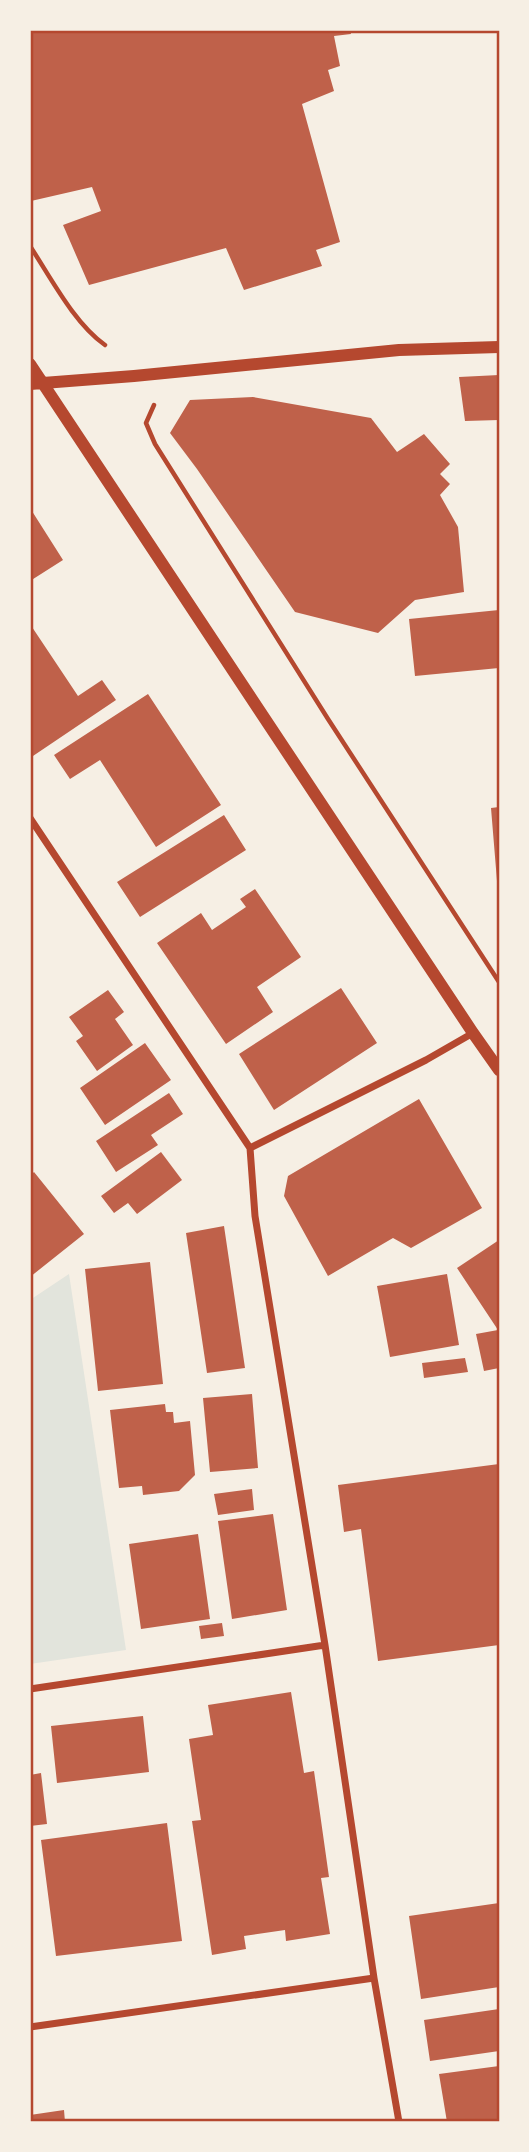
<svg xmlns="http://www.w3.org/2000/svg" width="529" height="2152" font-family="'IBM Plex Sans',sans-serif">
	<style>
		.green { fill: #e2e4dc }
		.building { fill: #bf614a }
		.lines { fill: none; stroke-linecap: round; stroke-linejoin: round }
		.path { stroke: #b5482f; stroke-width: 4.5 }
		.minor { stroke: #b5482f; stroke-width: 7 }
		.tertiary { stroke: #b5482f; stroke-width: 12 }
		.neatline { fill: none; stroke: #b5482f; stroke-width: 2.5 }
	</style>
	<rect width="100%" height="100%" fill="#f6efe4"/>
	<!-- green -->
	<path class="green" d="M 69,1274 L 126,1650 L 30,1664 L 30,1300 Z"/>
	<!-- building -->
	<path class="building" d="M 30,30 L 350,30 L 351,34 L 334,36 L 340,66 L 328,70 L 334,91 L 302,104 L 340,242 L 316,250 L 322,266 L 244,290 L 226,248 L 89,285 L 63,225 L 101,211 L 92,187 L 31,201 L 30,199 Z
		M 499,375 L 499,420 L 465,421 L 459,377 Z
		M 253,397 L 371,418 L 397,452 L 424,434 L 450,464 L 440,474 L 450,484 L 440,495 L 458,527 L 464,592 L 415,600 L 378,633 L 295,612 L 197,469 L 170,433 L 190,400 Z
		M 30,508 L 63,560 L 30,581 Z
		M 499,610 L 499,668 L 415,676 L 409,619 Z
		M 30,624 L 78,696 L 102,680 L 116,700 L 30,758 Z
		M 148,694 L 221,805 L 156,847 L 100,760 L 70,779 L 54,755 Z
		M 499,807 L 499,881 L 497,881 L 491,808 Z
		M 224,815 L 246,850 L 140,917 L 117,882 Z
		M 255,889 L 301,957 L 257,987 L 273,1012 L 226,1044 L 157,943 L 201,913 L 212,930 L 246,907 L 240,899 Z
		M 341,988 L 377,1043 L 274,1110 L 239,1054 Z
		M 108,990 L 124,1012 L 115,1019 L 133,1045 L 97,1071 L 76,1041 L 83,1036 L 69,1017 Z
		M 145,1043 L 171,1080 L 105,1125 L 80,1088 Z
		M 169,1093 L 183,1114 L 151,1135 L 158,1145 L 116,1172 L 96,1141 Z
		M 419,1099 L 482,1208 L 411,1248 L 393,1238 L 328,1276 L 284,1196 L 288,1176 Z
		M 161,1152 L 182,1180 L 137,1214 L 128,1203 L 114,1213 L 101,1196 Z
		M 34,1172 L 84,1234 L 30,1277 L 30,1176 Z
		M 224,1226 L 245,1368 L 207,1373 L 186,1233 Z
		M 499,1240 L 499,1368 L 484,1371 L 476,1334 L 498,1330 L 457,1268 Z
		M 150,1262 L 163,1384 L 98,1391 L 85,1269 Z
		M 447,1274 L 459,1345 L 390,1357 L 377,1286 Z
		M 465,1358 L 468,1372 L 424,1378 L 422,1363 Z
		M 252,1394 L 258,1468 L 210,1472 L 203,1398 Z
		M 165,1404 L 166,1412 L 173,1412 L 174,1423 L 190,1421 L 195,1475 L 179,1491 L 143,1495 L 142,1486 L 119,1488 L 110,1410 Z
		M 499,1464 L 499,1645 L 378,1661 L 361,1529 L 344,1532 L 338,1485 Z
		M 252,1489 L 254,1510 L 218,1515 L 214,1494 Z
		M 273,1514 L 287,1610 L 232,1619 L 218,1521 Z
		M 198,1534 L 210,1619 L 141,1629 L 129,1544 Z
		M 222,1623 L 224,1636 L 201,1639 L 199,1626 Z
		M 291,1692 L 304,1773 L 314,1771 L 329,1877 L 321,1878 L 330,1934 L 286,1941 L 285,1930 L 244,1936 L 246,1949 L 212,1955 L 192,1821 L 201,1820 L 189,1739 L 213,1735 L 208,1705 Z
		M 143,1716 L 149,1772 L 57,1783 L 51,1726 Z
		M 41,1773 L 47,1824 L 30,1826 L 30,1775 Z
		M 167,1823 L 182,1941 L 56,1956 L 41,1840 Z
		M 499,1903 L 499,1987 L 421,1999 L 409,1916 Z
		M 499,2009 L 499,2051 L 430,2061 L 424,2020 Z
		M 499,2066 L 499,2119 L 477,2122 L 447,2122 L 439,2074 Z
		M 64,2110 L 65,2122 L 30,2122 L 30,2115 Z"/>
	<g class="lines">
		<!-- path -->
		<path class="path" d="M 30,246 C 51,278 74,323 105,345
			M 154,405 L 146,423 L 155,444 L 328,719 L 499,982"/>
		<!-- minor -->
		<path class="minor" d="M 30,818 L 250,1148 L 255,1216 L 325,1645 L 374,1978 L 399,2122
			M 250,1148 L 426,1060 L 473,1033
			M 30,1689 L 325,1645
			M 30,2027 L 374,1978"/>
		<!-- tertiary -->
		<path class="tertiary" d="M 30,364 L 473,1033 L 499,1070
			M 30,384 L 134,376 L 399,350 L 499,347"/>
	</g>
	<!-- border -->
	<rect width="529" height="2152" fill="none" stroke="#f6efe4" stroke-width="63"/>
	<rect x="32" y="32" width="466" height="2088" class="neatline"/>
</svg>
